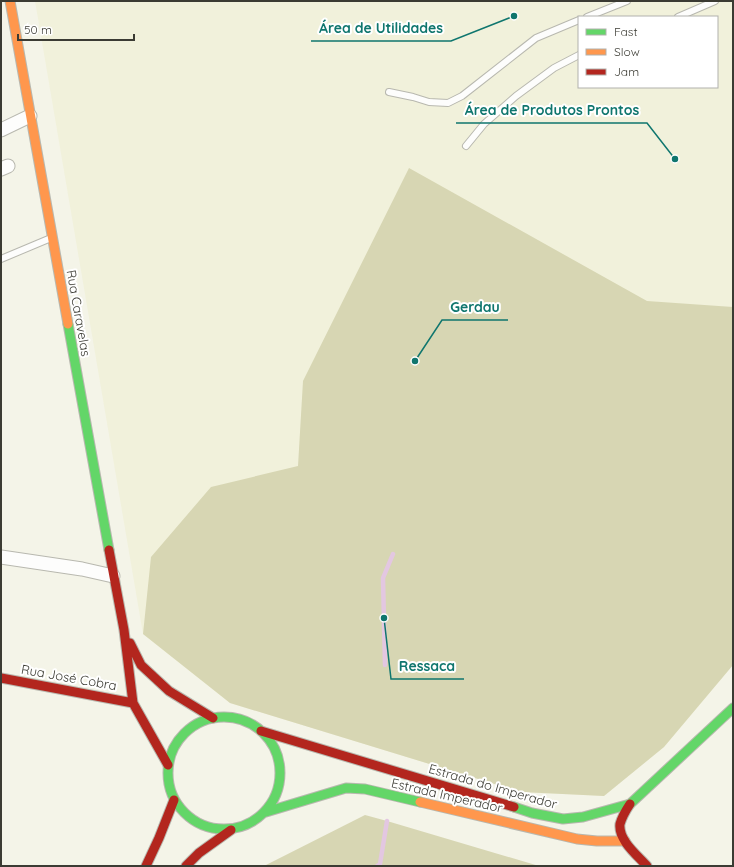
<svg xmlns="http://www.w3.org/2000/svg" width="734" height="867" font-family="Quicksand,sans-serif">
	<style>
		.built { fill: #f1f1db; fill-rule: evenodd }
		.forest { fill: #d7d6b3 }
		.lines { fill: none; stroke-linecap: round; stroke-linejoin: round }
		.stream { stroke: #e3c7e1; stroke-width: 4.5 }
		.lane-casing { stroke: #b8b8af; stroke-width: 8 }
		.street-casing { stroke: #b8b8af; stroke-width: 15 }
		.fast-casing { stroke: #b8b8af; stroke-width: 11 }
		.slow-casing { stroke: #b8b8af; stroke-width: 11 }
		.jam-casing { stroke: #b8b8af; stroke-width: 11 }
		.lane { stroke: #fdfdfc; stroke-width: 6 }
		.street { stroke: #fdfdfc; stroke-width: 13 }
		.fast { stroke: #63d668; stroke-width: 9 }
		.slow { stroke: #ff974d; stroke-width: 9 }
		.jam { stroke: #b3261e; stroke-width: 9 }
		.labels { text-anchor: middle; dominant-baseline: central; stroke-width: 4; stroke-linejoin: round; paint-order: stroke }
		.street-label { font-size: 13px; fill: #3b3b33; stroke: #fff }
		.leader { fill: none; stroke: #0f766e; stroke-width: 1.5 }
		.callout-dot { fill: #0f766e; stroke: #fff; stroke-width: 1.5 }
		.callout-label { font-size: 14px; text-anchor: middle; font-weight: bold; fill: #0f766e; stroke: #fff; stroke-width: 4; stroke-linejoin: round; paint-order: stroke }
	</style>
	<rect width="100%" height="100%" fill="#f4f4e8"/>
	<!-- built -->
	<path class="built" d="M 35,1 L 733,1 L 733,665 L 664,747 L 604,796 L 521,792 L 230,703 L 143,634 ZM 579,17 L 717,17 L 717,87 L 579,87 Z"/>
	<!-- forest -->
	<path class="forest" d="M 409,168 L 647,301 L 733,307 L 733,665 L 664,747 L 604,796 L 521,792 L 230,703 L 143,634 L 151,557 L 211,487 L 298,466 L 303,381 Z
		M 365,815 L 387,821 L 539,866 L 264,866 Z"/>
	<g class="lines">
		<!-- stream -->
		<path class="stream" d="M 385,665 L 383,578 L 393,554
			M 377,866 L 380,864 L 387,821"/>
		<!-- lane casing -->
		<g class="lane-casing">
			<path id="lane" d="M 587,17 L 627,1
				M 678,17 L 715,1
				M 389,92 L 413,97 L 429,102 L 448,103 L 462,96 L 536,38 L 579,20
				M 466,146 L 484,124 L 516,96 L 554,68 L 579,55
				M 1,259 L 51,238"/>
		</g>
		<!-- street casing -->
		<g class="street-casing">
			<path id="street" d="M 1,130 L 30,116
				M 1,169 L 8,166
				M 1,557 L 82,569 L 113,576"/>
		</g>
		<!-- fast casing -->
		<g class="fast-casing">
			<path id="fast" d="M 68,324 L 109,550
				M168 773a56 56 0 1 1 112 0a56 56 0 1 1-112 0Z
				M 514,807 L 532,813 L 563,819 L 583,817 L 630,804 L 733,708
				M 266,812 L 346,788 L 365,789 L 420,802"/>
		</g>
		<!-- slow casing -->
		<g class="slow-casing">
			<path id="slow" d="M 10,1 L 68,324
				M 420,802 L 577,839 L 597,841 L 625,841"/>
		</g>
		<!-- jam casing -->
		<g class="jam-casing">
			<path id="jam" d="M 109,550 L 124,630 L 133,703 L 168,765
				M 130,643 L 141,665 L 169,691 L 213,718
				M 1,678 L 133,703
				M 261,731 L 514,807
				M 630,804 C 626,810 622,817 620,824 C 618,840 637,855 647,866
				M 146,866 L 159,838 L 174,800
				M 186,866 L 199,853 L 231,830"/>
		</g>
		<!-- lane -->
		<use href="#lane" class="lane"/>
		<!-- street -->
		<use href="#street" class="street"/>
		<!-- fast -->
		<use href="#fast" class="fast"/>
		<!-- slow -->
		<use href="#slow" class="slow"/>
		<!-- jam -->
		<use href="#jam" class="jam"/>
	</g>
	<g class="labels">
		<!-- street labels -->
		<g class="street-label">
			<text transform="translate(79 313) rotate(80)">Rua Caravelas</text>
			<text transform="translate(69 677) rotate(10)">Rua José Cobra</text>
			<text transform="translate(493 786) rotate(16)">Estrada do Imperador</text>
			<text transform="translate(447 795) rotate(13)">Estrada Imperador</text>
		</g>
	</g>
	<!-- callouts -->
	<path class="leader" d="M514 16L451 41H311M675 159L647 123H456M415 361L442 320H508M384 618L391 679H464"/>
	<g class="callout-dot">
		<circle cx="514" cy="16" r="4"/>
		<circle cx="675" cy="159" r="4"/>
		<circle cx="415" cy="361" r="4"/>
		<circle cx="384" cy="618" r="4"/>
	</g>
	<g class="callout-label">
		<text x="381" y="33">Área de Utilidades</text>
		<text x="552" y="115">Área de Produtos Prontos</text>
		<text x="475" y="312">Gerdau</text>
		<text x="427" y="671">Ressaca</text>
	</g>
	<!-- border -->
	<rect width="734" height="867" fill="none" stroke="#3b3b33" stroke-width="4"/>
	<!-- legend -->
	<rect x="578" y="16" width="140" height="72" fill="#ffffff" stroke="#b1b1ad"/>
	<rect x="586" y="29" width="20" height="6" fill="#63d668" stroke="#b1b1ad"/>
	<text x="614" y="36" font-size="12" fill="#3b3b33">Fast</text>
	<rect x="586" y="49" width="20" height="6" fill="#ff974d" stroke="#b1b1ad"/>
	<text x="614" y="56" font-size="12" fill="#3b3b33">Slow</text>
	<rect x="586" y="69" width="20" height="6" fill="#b3261e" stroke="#b1b1ad"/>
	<text x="614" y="76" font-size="12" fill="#3b3b33">Jam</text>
	<!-- scale -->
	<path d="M18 34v6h116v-6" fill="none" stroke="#3b3b33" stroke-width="2"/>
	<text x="24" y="34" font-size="12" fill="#3b3b33" stroke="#ffffff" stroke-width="3" paint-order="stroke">50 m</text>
</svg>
